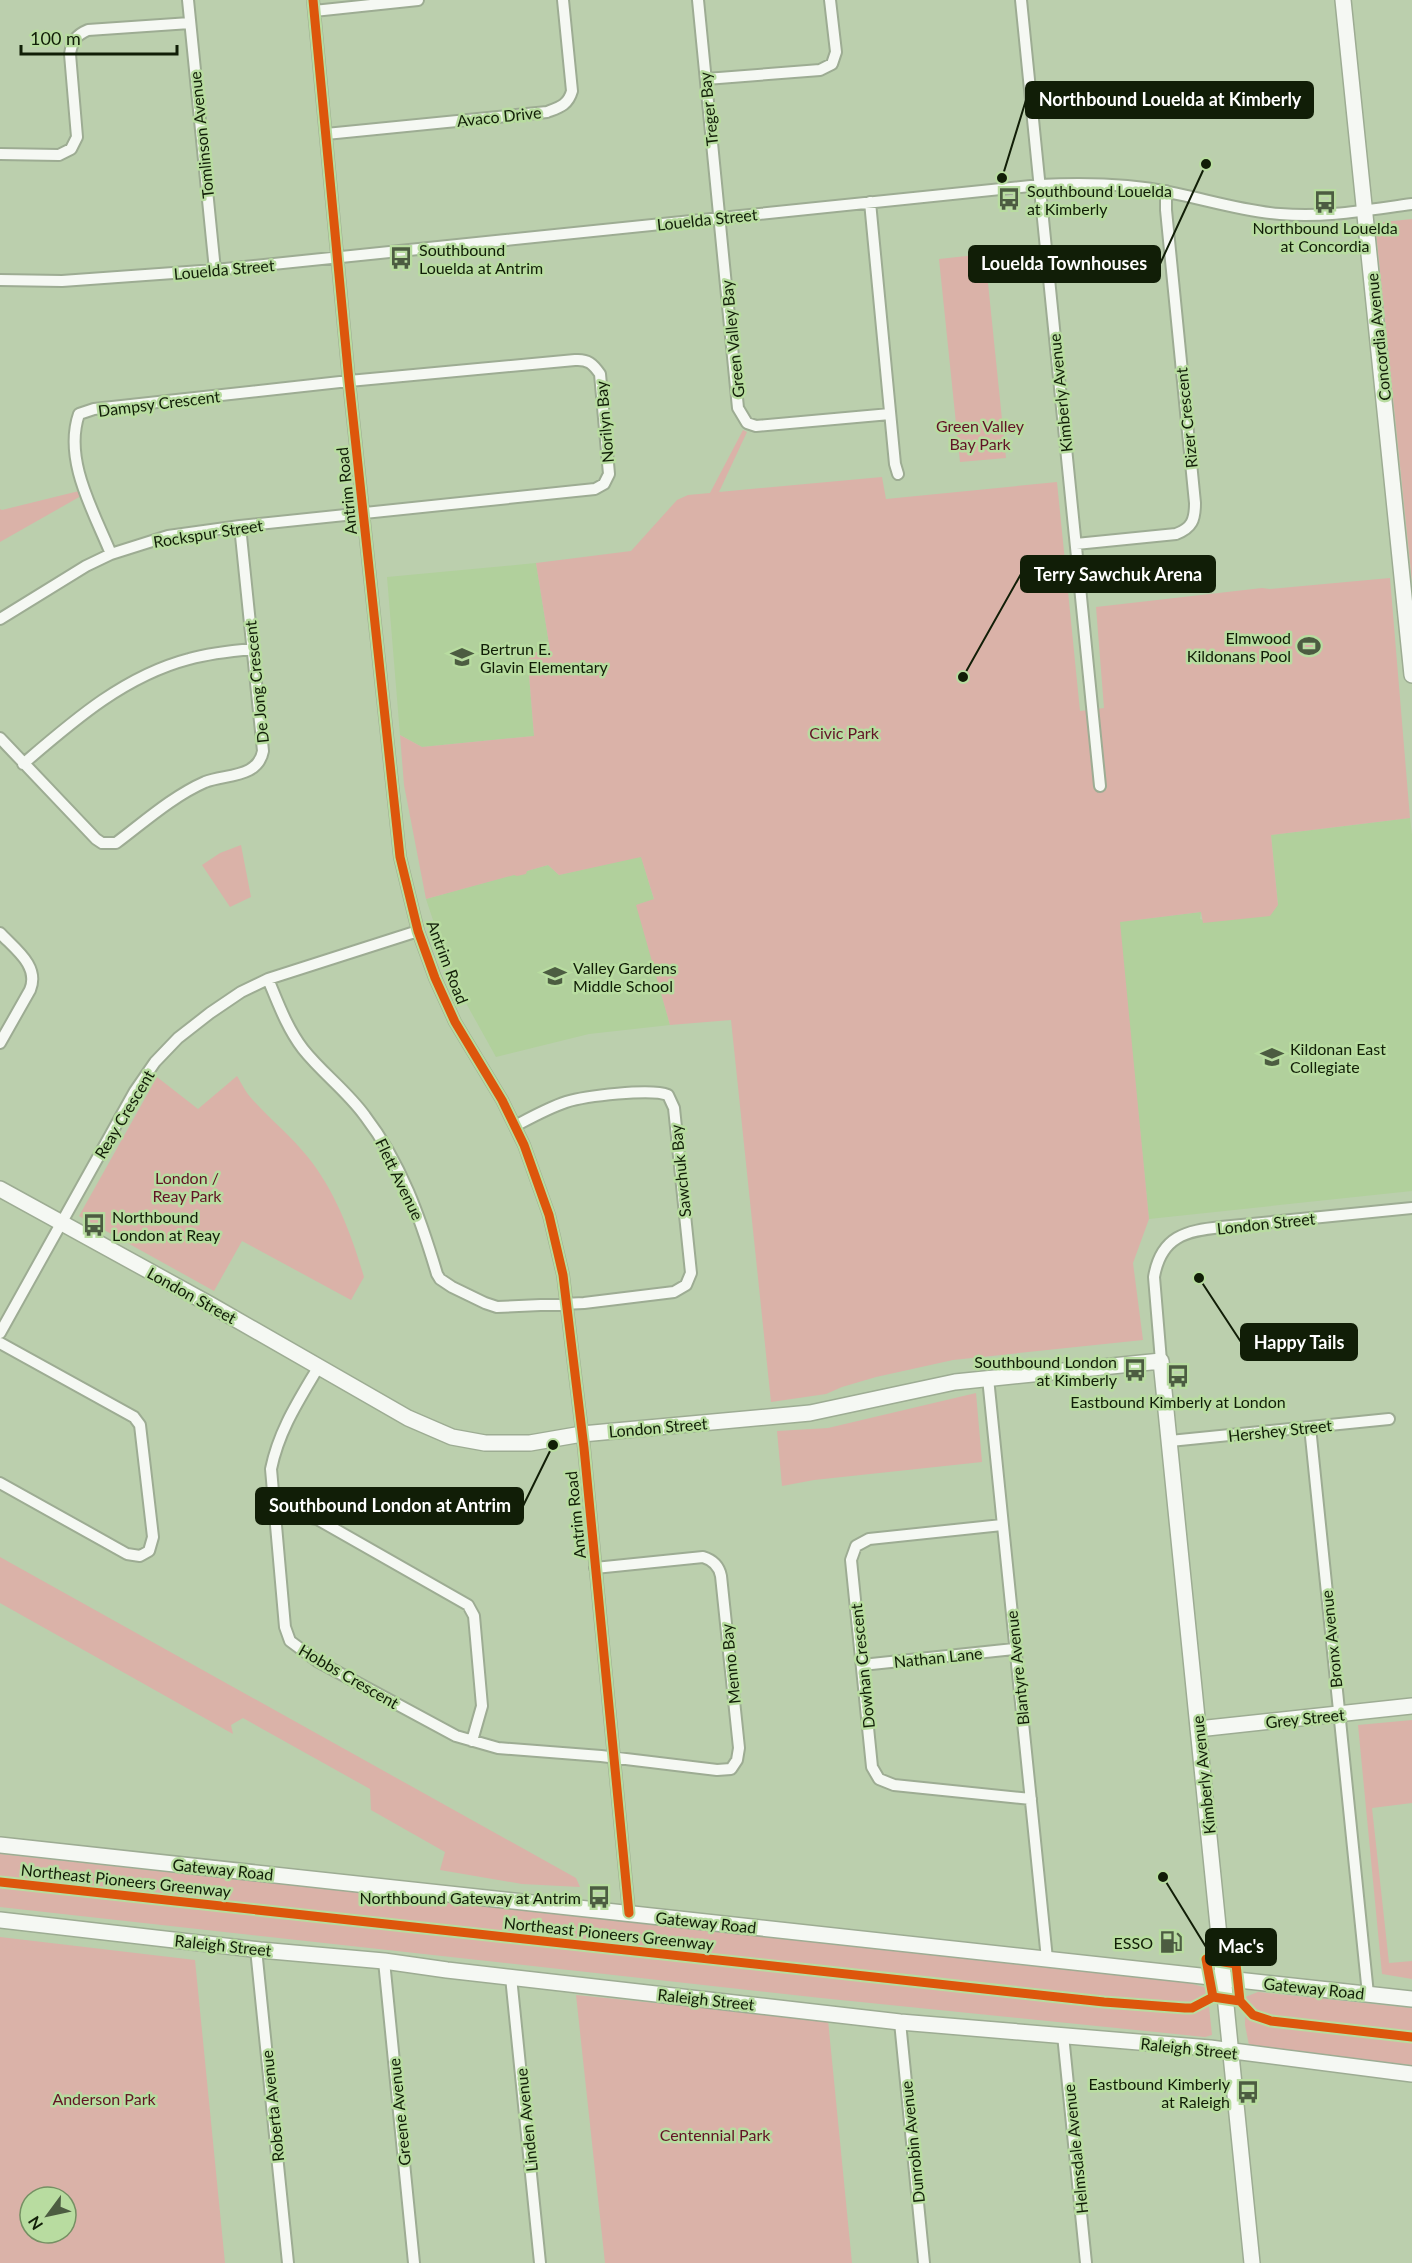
<svg xmlns="http://www.w3.org/2000/svg" width="1412" height="2263" font-family="Lato,sans-serif">
	<style>
		.built { fill: #b1d09c }
		.green { fill: #dab2a8; fill-rule: evenodd }
		.lines { fill: none; stroke-linecap: round; stroke-linejoin: round }
		.street-casing { stroke: #9dac93; stroke-width: 14 }
		.secondary-casing { stroke: #9dac93; stroke-width: 18 }
		.street { stroke: #f5f8f3; stroke-width: 10 }
		.secondary { stroke: #f5f8f3; stroke-width: 15 }
		.cycleway-casing { stroke: #b8dca0; stroke-width: 13 }
		.cycleway { stroke: #dd560c; stroke-width: 9 }
		.labels { text-anchor: middle; dominant-baseline: central; stroke-width: 5; stroke-linejoin: round; paint-order: stroke }
		.street-label { font-size: 16px; fill: #111e07; stroke: #b8dca0 }
		.poi-label { font-size: 16px; fill: #111e07; stroke: #b8dca0; text-anchor: start }
		.park-label { font-size: 16px; fill: #621325; stroke: #b8dca0 }
		.leader { fill: none; stroke: #111e07; stroke-width: 2 }
		.callout-dot { fill: #111e07; stroke: #b8dca0; stroke-width: 2 }
		.callout { fill: #111e07; stroke: #111e07; stroke-width: 2 }
		.callout-label { font-size: 18px; text-anchor: middle; font-weight: bold; fill: #fff }
	</style>
	<rect width="100%" height="100%" fill="#bbcfad"/>
	<!-- built -->
	<path class="built" d="M 536,563 L 550,650 L 528,662 L 534,736 L 422,747 L 400,735 L 387,577 Z
		M 1410,818 L 1412,835 L 1412,1191 L 1149,1219 L 1119,922 L 1201,912 L 1200,919 L 1203,920 L 1278,905 L 1271,835 Z
		M 641,856 L 654,900 L 637,905 L 670,1025 L 589,1034 L 496,1057 L 462,996 L 445,956 L 426,899 L 548,865 L 559,875 Z"/>
	<!-- green -->
	<path class="green" d="M 1412,219 L 1412,582 L 1376,232 L 1384,231 L 1383,222 Z
		M 985,254 L 1006,458 L 960,462 L 939,259 Z
		M 743,430 L 747,432 L 719,492 L 882,477 L 886,499 L 1057,482 L 1080,711 L 1104,708 L 1096,607 L 1262,588 L 1270,589 L 1390,578 L 1410,818 L 1271,835 L 1278,905 L 1270,916 L 1203,923 L 1201,912 L 1120,922 L 1149,1219 L 1133,1263 L 1143,1340 L 953,1360 L 876,1377 L 842,1387 L 826,1394 L 771,1402 L 731,1020 L 670,1025 L 636,905 L 654,899 L 641,857 L 559,875 L 548,865 L 527,871 L 526,874 L 517,876 L 514,875 L 426,899 L 404,785 L 400,735 L 422,747 L 534,736 L 528,662 L 531,653 L 550,650 L 536,563 L 631,551 L 677,500 L 688,495 L 710,493 Z
		M 79,491 L 81,496 L 0,542 L 0,509 L 2,510 Z
		M 241,845 L 251,897 L 230,907 L 202,865 L 220,853 Z
		M 237,1076 C 242,1084 246,1093 252,1099 C 270,1119 291,1136 307,1156 C 335,1190 352,1236 364,1277 L 351,1300 L 242,1241 L 214,1291 L 79,1216 L 157,1077 L 198,1109 Z
		M 976,1393 L 982,1462 L 814,1480 L 782,1486 L 777,1431 L 828,1428 Z
		M 0,1557 L 576,1878 L 580,1887 L 522,1884 L 440,1870 L 445,1852 L 371,1810 L 370,1789 L 243,1718 L 231,1725 L 233,1734 L 0,1603 Z
		M 1412,1720 L 1412,1803 L 1372,1808 L 1389,1963 L 1412,1961 L 1412,1979 L 1382,1974 L 1358,1725 Z
		M 0,1854 L 1182,1981 L 1207,1988 L 1212,2035 L 1205,2037 L 821,1998 L 0,1907 Z
		M 0,1937 L 195,1960 L 225,2263 L 0,2263 ZM 30,2197 L 66,2197 L 66,2233 L 30,2233 Z
		M 1258,1992 L 1412,2008 L 1412,2065 L 1258,2049 L 1249,2045 L 1245,2025 L 1245,1997 Z
		M 576,1995 L 828,2020 L 852,2263 L 605,2263 Z"/>
	<g class="lines">
		<!-- street casing -->
		<g class="street-casing">
			<path id="street" d="M 188,0 L 215,270
				M 313,0 L 349,381 L 400,857 L 418,931 L 435,978 L 455,1022 L 502,1100 L 524,1145 L 549,1215 L 563,1275 L 584,1448 L 629,1913
				M 698,0 L 738,408 L 747,423 L 756,426 L 890,414
				M 1021,0 L 1100,786
				M 314,11 L 418,0
				M 706,79 L 820,70 L 832,64 L 836,52 L 830,0
				M 326,134 L 547,112 C 560,107 568,105 572,91 L 563,0
				M 0,154 L 59,155 L 71,149 L 77,137 L 70,54 C 72,41 76,35 88,30 L 190,23
				M 870,202 L 895,464 L 898,474
				M 0,280 L 62,281 L 215,270 L 1040,185 C 1082,183 1126,183 1168,192 C 1205,199 1241,211 1280,214 C 1326,218 1367,210 1412,204
				M 1076,544 L 1176,534 C 1192,528 1195,520 1195,503 L 1166,210 L 1166,191
				M 0,619 L 86,566 L 111,554 L 168,536 L 240,526 L 595,489 L 604,484 L 609,474 L 600,374 C 593,364 588,359 575,360 L 349,381 L 94,409 L 79,414 C 63,460 94,512 111,554
				M 0,738 L 96,839 L 102,843 L 116,843 C 144,822 173,796 205,782 C 226,774 258,778 263,751 L 240,526
				M 23,764 C 73,721 124,676 189,659 C 210,653 231,651 253,649
				M 0,933 C 15,949 40,966 30,990 L 0,1043
				M 268,979 C 278,1003 287,1028 303,1049 C 322,1073 347,1091 365,1116 C 401,1163 420,1217 437,1274 L 440,1279 L 452,1287 L 485,1303 L 497,1307 L 584,1303 L 674,1292 L 686,1285 L 691,1273 L 674,1108 L 668,1095 C 651,1088 585,1096 566,1102 C 548,1108 532,1117 515,1126
				M 0,1333 L 135,1091 L 155,1062 L 178,1038 L 210,1013 L 241,992 L 268,979 L 418,931
				M 0,1343 L 134,1417 L 140,1425 L 153,1537 L 149,1551 L 140,1556 L 127,1554 L 0,1483
				M 1161,1361 L 1154,1277 C 1161,1236 1186,1231 1221,1227 L 1412,1208
				M 319,1366 C 299,1400 279,1430 271,1469 L 285,1627 L 290,1641 L 317,1661 L 456,1736 L 498,1748 L 601,1756 L 717,1770 L 731,1769 L 737,1760 L 739,1748 L 721,1576 C 719,1566 713,1560 703,1557 L 595,1568
				M 988,1378 L 1047,1959
				M 1310,1427 L 1368,1994
				M 1170,1441 L 1389,1419
				M 275,1516 L 300,1516 L 317,1519 L 468,1605 L 474,1616 L 482,1706 L 472,1741
				M 1002,1525 L 869,1539 L 856,1546 L 851,1560 L 872,1767 L 879,1779 L 894,1785 L 1031,1799
				M 862,1665 L 1014,1649
				M 256,1949 L 288,2263
				M 384,1961 L 414,2263
				M 511,1977 L 540,2263
				M 900,2022 L 924,2263
				M 1063,2035 L 1086,2263"/>
		</g>
		<!-- secondary casing -->
		<g class="secondary-casing">
			<path id="secondary" d="M 1343,0 L 1412,675
				M 0,1189 L 211,1305 L 408,1418 L 452,1437 L 485,1443 L 530,1443 L 582,1434 L 810,1413 L 955,1382 L 1161,1361 L 1252,2263
				M 1198,1729 L 1412,1706
				M 0,1845 L 1412,1999
				M 0,1920 L 260,1950 L 384,1961 L 447,1970 L 900,2022 L 1210,2048 L 1412,2074"/>
		</g>
		<!-- street -->
		<use href="#street" class="street"/>
		<!-- secondary -->
		<use href="#secondary" class="secondary"/>
		<!-- cycleway casing -->
		<g class="cycleway-casing">
			<path id="cycleway" d="M 313,0 L 349,381 L 400,857 L 418,931 L 435,978 L 455,1022 L 502,1100 L 524,1145 L 549,1215 L 563,1275 L 584,1448 L 629,1913
				M 0,1882 L 1104,2002 L 1185,2008 L 1192,2008 L 1213,1997 L 1240,2001
				M 1213,1997 L 1206,1959 L 1236,1964 L 1240,2001
				M 1240,2001 L 1253,2015 L 1271,2021 L 1412,2037"/>
		</g>
		<!-- cycleway -->
		<use href="#cycleway" class="cycleway"/>
	</g>
	<!-- icons -->
	<defs>
		<g id="bus-bare" transform="scale(1.8)"><path d="M-5-6H5V4H4V6H2V4H-2V6H-4V4H-5ZM-3.5-4V0h7V-4ZM-3.5 1.2v1.5H-2V1.2ZM2 1.2v1.5H3.5V1.2Z" fill="#4c5c41" stroke="#b8dca0" stroke-width="2.5" paint-order="stroke"/></g>
		<g id="stadium-bare" transform="scale(1.8)"><path d="M0-5a6.5 5 0 1 0 0 10a6.5 5 0 1 0 0-10ZM-3.5-1.8h7v3.6h-7Z" fill="#4c5c41" stroke="#b8dca0" stroke-width="2.5" paint-order="stroke"/></g>
		<g id="school-bare" transform="scale(1.8)"><path d="M0-5L7-2L0 1L-7-2ZM-4 1L0 2.5L4 1V4Q0 6-4 4Z" fill="#4c5c41" stroke="#b8dca0" stroke-width="2.5" paint-order="stroke"/></g>
		<g id="fuel-bare" transform="scale(1.8)"><path d="M-5.5-6h7V0h2V4h1.3V-2.5L3-4.5l.8-.8L6-3V5H2.5V1h-1V6h-7ZM-4.2-4.7v3.2H.2V-4.7Z" fill="#4c5c41" stroke="#b8dca0" stroke-width="2.5" paint-order="stroke"/></g>
	</defs>
	<g fill-rule="evenodd">
		<use href="#bus-bare" x="1009" y="199"/>
		<use href="#bus-bare" x="1325" y="202"/>
		<use href="#bus-bare" x="401" y="258"/>
		<use href="#stadium-bare" x="1309" y="646"/>
		<use href="#school-bare" x="462" y="657"/>
		<use href="#school-bare" x="555" y="976"/>
		<use href="#school-bare" x="1272" y="1057"/>
		<use href="#bus-bare" x="94" y="1225"/>
		<use href="#bus-bare" x="1135" y="1370"/>
		<use href="#bus-bare" x="1178" y="1376"/>
		<use href="#bus-bare" x="599" y="1897"/>
		<use href="#fuel-bare" x="1171" y="1942"/>
		<use href="#bus-bare" x="1248" y="2092"/>
	</g>
	<g class="labels">
		<!-- street labels -->
		<g class="street-label">
			<text transform="translate(708 109) rotate(-96)">Treger Bay</text>
			<text transform="translate(499 116) rotate(-6)">Avaco Drive</text>
			<text transform="translate(201 135) rotate(-96)">Tomlinson Avenue</text>
			<text transform="translate(707 219) rotate(-6)">Louelda Street</text>
			<text transform="translate(224 269) rotate(-5)">Louelda Street</text>
			<text transform="translate(1378 337) rotate(-96)">Concordia Avenue</text>
			<text transform="translate(732 339) rotate(-96)">Green Valley Bay</text>
			<text transform="translate(1060 393) rotate(-96)">Kimberly Avenue</text>
			<text transform="translate(159 403) rotate(-7)">Dampsy Crescent</text>
			<text transform="translate(1186 418) rotate(-96)">Rizer Crescent</text>
			<text transform="translate(604 422) rotate(-95)">Norilyn Bay</text>
			<text transform="translate(346 491) rotate(-96)">Antrim Road</text>
			<text transform="translate(208 533) rotate(-9)">Rockspur Street</text>
			<text transform="translate(256 682) rotate(-96)">De Jong Crescent</text>
			<text transform="translate(448 962) rotate(69)">Antrim Road</text>
			<text transform="translate(124 1114) rotate(-59)">Reay Crescent</text>
			<text transform="translate(680 1171) rotate(-96)">Sawchuk Bay</text>
			<text transform="translate(400 1179) rotate(64)">Flett Avenue</text>
			<text transform="translate(1266 1223) rotate(-6)">London Street</text>
			<text transform="translate(192 1295) rotate(29)">London Street</text>
			<text transform="translate(658 1427) rotate(-5)">London Street</text>
			<text transform="translate(1280 1430) rotate(-6)">Hershey Street</text>
			<text transform="translate(575 1515) rotate(-96)">Antrim Road</text>
			<text transform="translate(1331 1639) rotate(-96)">Bronx Avenue</text>
			<text transform="translate(938 1657) rotate(-6)">Nathan Lane</text>
			<text transform="translate(730 1664) rotate(-96)">Menno Bay</text>
			<text transform="translate(862 1666) rotate(-96)">Dowhan Crescent</text>
			<text transform="translate(1017 1668) rotate(-96)">Blantyre Avenue</text>
			<text transform="translate(349 1676) rotate(30)">Hobbs Crescent</text>
			<text transform="translate(1305 1718) rotate(-6)">Grey Street</text>
			<text transform="translate(1203 1775) rotate(-96)">Kimberly Avenue</text>
			<text transform="translate(223 1869) rotate(6)">Gateway Road</text>
			<text transform="translate(126 1880) rotate(6)">Northeast Pioneers Greenway</text>
			<text transform="translate(706 1922) rotate(6)">Gateway Road</text>
			<text transform="translate(609 1933) rotate(6)">Northeast Pioneers Greenway</text>
			<text transform="translate(223 1945) rotate(6)">Raleigh Street</text>
			<text transform="translate(1314 1988) rotate(6)">Gateway Road</text>
			<text transform="translate(706 1999) rotate(6)">Raleigh Street</text>
			<text transform="translate(1189 2048) rotate(6)">Raleigh Street</text>
			<text transform="translate(272 2106) rotate(-96)">Roberta Avenue</text>
			<text transform="translate(399 2112) rotate(-96)">Greene Avenue</text>
			<text transform="translate(526 2120) rotate(-96)">Linden Avenue</text>
			<text transform="translate(912 2142) rotate(-96)">Dunrobin Avenue</text>
			<text transform="translate(1075 2149) rotate(-96)">Helmsdale Avenue</text>
		</g>
		<!-- poi labels -->
		<g class="poi-label">
			<text x="1027" y="190">Southbound Louelda<tspan x="1027" dy="18">at Kimberly</tspan></text>
			<text x="1325" y="227" text-anchor="middle">Northbound Louelda<tspan x="1325" dy="18">at Concordia</tspan></text>
			<text x="419" y="249">Southbound<tspan x="419" dy="18">Louelda at Antrim</tspan></text>
			<text x="1291" y="637" text-anchor="end">Elmwood<tspan x="1291" dy="18">Kildonans Pool</tspan></text>
			<text x="480" y="648">Bertrun E.<tspan x="480" dy="18">Glavin Elementary</tspan></text>
			<text x="573" y="967">Valley Gardens<tspan x="573" dy="18">Middle School</tspan></text>
			<text x="1290" y="1048">Kildonan East<tspan x="1290" dy="18">Collegiate</tspan></text>
			<text x="112" y="1216">Northbound<tspan x="112" dy="18">London at Reay</tspan></text>
			<text x="1117" y="1361" text-anchor="end">Southbound London<tspan x="1117" dy="18">at Kimberly</tspan></text>
			<text x="1178" y="1401" text-anchor="middle">Eastbound Kimberly at London</text>
			<text x="581" y="1897" text-anchor="end">Northbound Gateway at Antrim</text>
			<text x="1153" y="1942" text-anchor="end">ESSO</text>
			<text x="1230" y="2083" text-anchor="end">Eastbound Kimberly<tspan x="1230" dy="18">at Raleigh</tspan></text>
		</g>
		<!-- park labels -->
		<g class="park-label">
			<text x="980" y="425">Green Valley<tspan x="980" dy="18">Bay Park</tspan></text>
			<text x="844" y="732">Civic Park</text>
			<text x="187" y="1177">London /<tspan x="187" dy="18">Reay Park</tspan></text>
			<text x="104" y="2098">Anderson Park</text>
			<text x="715" y="2134">Centennial Park</text>
		</g>
	</g>
	<!-- callouts -->
	<path class="leader" d="M1002 178L1026 100M1206 164L1160 264M963 677L1021 574M1199 1278L1241 1342M553 1445L523 1506M1163 1877L1206 1947"/>
	<g class="callout-dot">
		<circle cx="1002" cy="178" r="6"/>
		<circle cx="1206" cy="164" r="6"/>
		<circle cx="963" cy="677" r="6"/>
		<circle cx="1199" cy="1278" r="6"/>
		<circle cx="553" cy="1445" r="6"/>
		<circle cx="1163" cy="1877" r="6"/>
	</g>
	<g class="callout">
		<rect x="1026" y="82" width="287" height="36" rx="6"/>
		<rect x="969" y="246" width="191" height="36" rx="6"/>
		<rect x="1021" y="556" width="194" height="36" rx="6"/>
		<rect x="1241" y="1324" width="116" height="36" rx="6"/>
		<rect x="256" y="1488" width="267" height="36" rx="6"/>
		<rect x="1206" y="1929" width="70" height="36" rx="6"/>
	</g>
	<g class="callout-label">
		<text x="1170" y="106">Northbound Louelda at Kimberly</text>
		<text x="1064" y="270">Louelda Townhouses</text>
		<text x="1118" y="581">Terry Sawchuk Arena</text>
		<text x="1299" y="1349">Happy Tails</text>
		<text x="390" y="1512">Southbound London at Antrim</text>
		<text x="1241" y="1953">Mac's</text>
	</g>
	<!-- north arrow -->
	<g transform="translate(48 2215) rotate(237)"><circle r="28" fill="#b8dca0" stroke="#759063" stroke-width="1.5"/>
	<path d="M0-4.5L10 22L0 15L-10 22Z" fill="#4c5c41"/>
	<text y="-9" font-size="16" font-weight="bold" text-anchor="middle" fill="#111e07">N</text>
	</g>
	<!-- scale -->
	<path d="M21 45v9h156v-9" fill="none" stroke="#111e07" stroke-width="3"/>
	<text x="30" y="45" font-size="18" fill="#111e07" stroke="#b8dca0" stroke-width="4.5" paint-order="stroke">100 m</text>
</svg>
